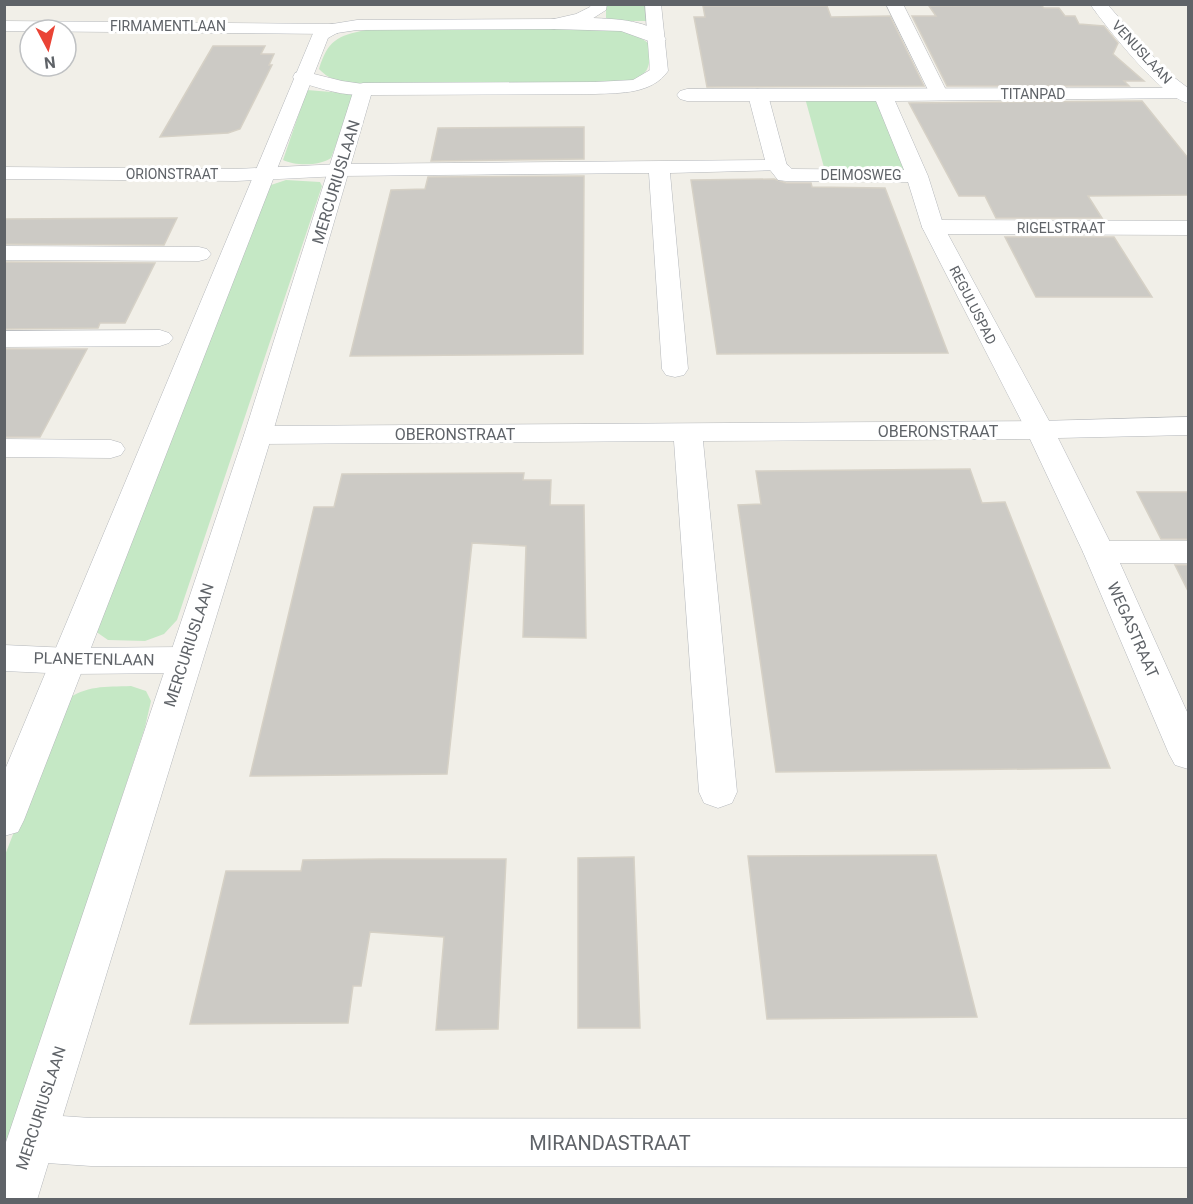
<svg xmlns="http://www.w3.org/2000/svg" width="1193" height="1204" font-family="Roboto,sans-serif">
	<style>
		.green { fill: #c5e8c5 }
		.building { fill: #cccac5; stroke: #d6d1c6; stroke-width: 1.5 }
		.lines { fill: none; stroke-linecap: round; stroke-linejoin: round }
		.pedestrian-casing { stroke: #b5b8bc; stroke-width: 1 }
		.minor-casing { stroke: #b5b8bc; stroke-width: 1 }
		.tertiary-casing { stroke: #b5b8bc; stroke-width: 1 }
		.pedestrian { fill: #fff; fill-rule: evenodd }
		.minor { fill: #fff; fill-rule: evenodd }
		.tertiary { fill: #fff; fill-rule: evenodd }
		.labels { text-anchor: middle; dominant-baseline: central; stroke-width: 6; stroke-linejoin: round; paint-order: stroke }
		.far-street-label { font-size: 14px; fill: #5f6368; stroke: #fff }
		.street-label { font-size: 16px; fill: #5f6368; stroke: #fff }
		.near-street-label { font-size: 20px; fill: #5f6368; stroke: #fff }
	</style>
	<rect width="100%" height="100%" fill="#f1efe8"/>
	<!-- green -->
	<path class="green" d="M 606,5 L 646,5 L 648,21 L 606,21 Z
		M 588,27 C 611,30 632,29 649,44 C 650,67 651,74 627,82 L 364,85 C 346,83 331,82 319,69 C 328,40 337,36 366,30 Z
		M 307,90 L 355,94 L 331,158 C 320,166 295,166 283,160 Z
		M 805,98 L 877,98 L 909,172 L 825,171 Z
		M 286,180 L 320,182 L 322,186 L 177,620 L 164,634 L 145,641 L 108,640 L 95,631 L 222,305 L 271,185 Z
		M 131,686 L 146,691 L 151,701 L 145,727 L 5,1152 L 5,855 L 65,701 C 86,685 105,687 131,686 Z"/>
	<!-- building -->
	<path class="building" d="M 1041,5 L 1044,8 L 1059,8 L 1065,16 L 1075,16 L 1079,24 L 1104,26 L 1118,43 L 1113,54 L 1144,81 L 1124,81 L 1129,86 L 947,86 L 912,16 L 936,16 L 929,6 Z
		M 703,6 L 827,6 L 831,17 L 890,16 L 924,86 L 707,87 L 694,17 L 705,17 Z
		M 213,46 L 265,46 L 261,54 L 274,54 L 269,65 L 272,65 L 240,129 L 228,133 L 160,137 Z
		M 1142,101 L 1188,158 L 1188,195 L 1088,196 L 1102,218 L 996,218 L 985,196 L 959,196 L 909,103 Z
		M 584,127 L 584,159 L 431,161 L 438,128 Z
		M 584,176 L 583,354 L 350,356 L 391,190 L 425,189 L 428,177 Z
		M 774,179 L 786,183 L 811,183 L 812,187 L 885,188 L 948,353 L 717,354 L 691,180 Z
		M 177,218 L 164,245 L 4,244 L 4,219 Z
		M 1005,237 L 1114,237 L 1152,297 L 1036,297 Z
		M 4,262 L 155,263 L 125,323 L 100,323 L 98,328 L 4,329 Z
		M 4,349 L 87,349 L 40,437 L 4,437 Z
		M 970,469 L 982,503 L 1005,502 L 1110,768 L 776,772 L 738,505 L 761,504 L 756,471 Z
		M 524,473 L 523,480 L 551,480 L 550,505 L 584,505 L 586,638 L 523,637 L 526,546 L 472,543 L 447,774 L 250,776 L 314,507 L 334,507 L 342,474 Z
		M 1137,492 L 1188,492 L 1188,539 L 1161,539 Z
		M 1175,565 L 1188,565 L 1188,591 Z
		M 936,855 L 977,1017 L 767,1019 L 748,856 Z
		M 634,857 L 640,1028 L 578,1028 L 578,858 Z
		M 383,859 L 506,859 L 498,1029 L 436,1030 L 444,937 L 370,932 L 361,986 L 353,986 L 348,1023 L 190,1024 L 226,871 L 301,871 L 303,860 Z"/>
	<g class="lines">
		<!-- pedestrian casing -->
		<g class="pedestrian-casing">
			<path id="pedestrian" d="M 1183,88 L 1188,90 L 1188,98 L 895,101 L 928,176 L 944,227 L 1054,430 L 1050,436 L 1040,439 L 1030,436 L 1026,430 L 922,227 L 908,182 L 786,181 L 778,180 L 767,166 L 770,162 C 780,159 784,161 792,169 L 904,170 L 876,101 L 687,101 L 680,99 L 677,95 L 680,91 L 687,89 Z
				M 4,246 L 199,247 L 207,249 L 211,254 L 207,259 L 199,261 L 4,260 Z
				M 160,330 L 169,333 L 173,338 L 169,343 L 160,346 L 4,347 L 4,331 Z
				M 4,439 L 111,440 L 121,443 L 125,449 L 121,455 L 111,458 L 4,457 Z
				M 1099,541 L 1188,541 L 1188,563 L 1099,563 L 1088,560 L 1083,552 L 1088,544 Z"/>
		</g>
		<!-- minor casing -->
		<g class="minor-casing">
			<path id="minor" d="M 886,4 L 903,4 L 948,94 L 946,98 L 932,98 L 930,94 Z
				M 1090,4 L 1107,4 L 1167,72 L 1188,88 L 1188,103 C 1161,97 1107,28 1090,4 Z
				M 593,18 C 615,19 652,20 666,39 L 663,43 L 657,44 L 621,31 L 554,29 L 548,28 L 545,24 L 548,20 L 554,19 Z
				M 4,21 L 332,24 L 338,25 L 341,29 L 338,33 L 332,34 L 4,31 Z
				M 302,71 L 342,81 L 370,85 L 372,89 L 370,93 C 347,99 318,87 295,81 L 293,77 L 295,73 Z
				M 758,89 L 765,91 L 768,95 L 787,166 L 784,170 L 670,173 L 688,369 L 684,375 L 675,377 L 666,375 L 662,369 L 649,173 L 340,176 L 236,181 L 4,179 L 4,167 L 236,169 L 340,164 L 765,160 L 748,95 L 751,91 Z
				M 933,220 L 1188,221 L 1188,235 L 933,234 L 925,232 L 922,227 L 925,222 Z
				M 1188,417 L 1188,435 L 1058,438 L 1115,552 L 1188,714 L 1188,769 L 1175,765 L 1169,754 L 1083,552 L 1030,439 L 703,441 L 737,792 L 732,803 L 718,808 L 704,803 L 699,792 L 674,441 L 258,444 L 248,441 L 244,435 L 248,429 L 258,426 L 1040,421 Z
				M 4,645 L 69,648 L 184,647 L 196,651 L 201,660 L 196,669 L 184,673 L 69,674 L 4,671 Z
				M 32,1114 L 91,1118 L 1188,1119 L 1188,1167 L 91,1166 L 32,1162 L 15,1155 L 8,1138 L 15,1121 Z"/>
		</g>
		<!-- tertiary casing -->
		<g class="tertiary-casing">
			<path id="tertiary" d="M 591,4 L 607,4 L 606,10 L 587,22 L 554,29 L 357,30 L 337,33 L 328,38 L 24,820 L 18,832 L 4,836 L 4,772 L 314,31 L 326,25 L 357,20 L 554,19 L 576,14 L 590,7 Z
				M 645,4 L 661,4 L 668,71 C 652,94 621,93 595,94 L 371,95 L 272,435 L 37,1200 L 4,1200 L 4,1148 L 244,435 L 354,89 L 356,85 L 363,83 L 595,82 L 633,80 L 650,70 Z"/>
		</g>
		<!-- pedestrian -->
		<use href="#pedestrian" class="pedestrian"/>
		<!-- minor -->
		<use href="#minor" class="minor"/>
		<!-- tertiary -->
		<use href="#tertiary" class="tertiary"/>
	</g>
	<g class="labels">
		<!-- far-street labels -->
		<g class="far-street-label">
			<text x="168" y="26">FIRMAMENTLAAN</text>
			<text transform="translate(1142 52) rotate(47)">VENUSLAAN</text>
			<text x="1033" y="94">TITANPAD</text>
			<text x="172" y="174">ORIONSTRAAT</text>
			<text x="861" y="175">DEIMOSWEG</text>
			<text x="1061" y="228">RIGELSTRAAT</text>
			<text transform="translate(973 305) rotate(63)">REGULUSPAD</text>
		</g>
		<!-- street labels -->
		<g class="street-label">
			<text transform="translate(336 182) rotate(-73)">MERCURIUSLAAN</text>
			<text x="938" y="431">OBERONSTRAAT</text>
			<text x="455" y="434">OBERONSTRAAT</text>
			<text transform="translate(1133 630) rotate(66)">WEGASTRAAT</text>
			<text transform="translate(189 645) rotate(-72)">MERCURIUSLAAN</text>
			<text transform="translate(94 659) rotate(1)">PLANETENLAAN</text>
			<text transform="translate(41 1108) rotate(-72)">MERCURIUSLAAN</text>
		</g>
		<!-- near-street labels -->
		<g class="near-street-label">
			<text x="610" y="1143">MIRANDASTRAAT</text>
		</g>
	</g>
	<!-- border -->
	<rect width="1193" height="1204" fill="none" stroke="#5f6368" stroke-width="12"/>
	<!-- north arrow -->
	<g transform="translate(48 48) rotate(173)"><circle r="28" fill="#ffffff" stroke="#bfc1c3" stroke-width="1.5"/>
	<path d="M0-4.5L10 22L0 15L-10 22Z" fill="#ea4335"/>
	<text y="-9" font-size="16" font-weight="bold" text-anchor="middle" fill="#5f6368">N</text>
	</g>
</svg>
